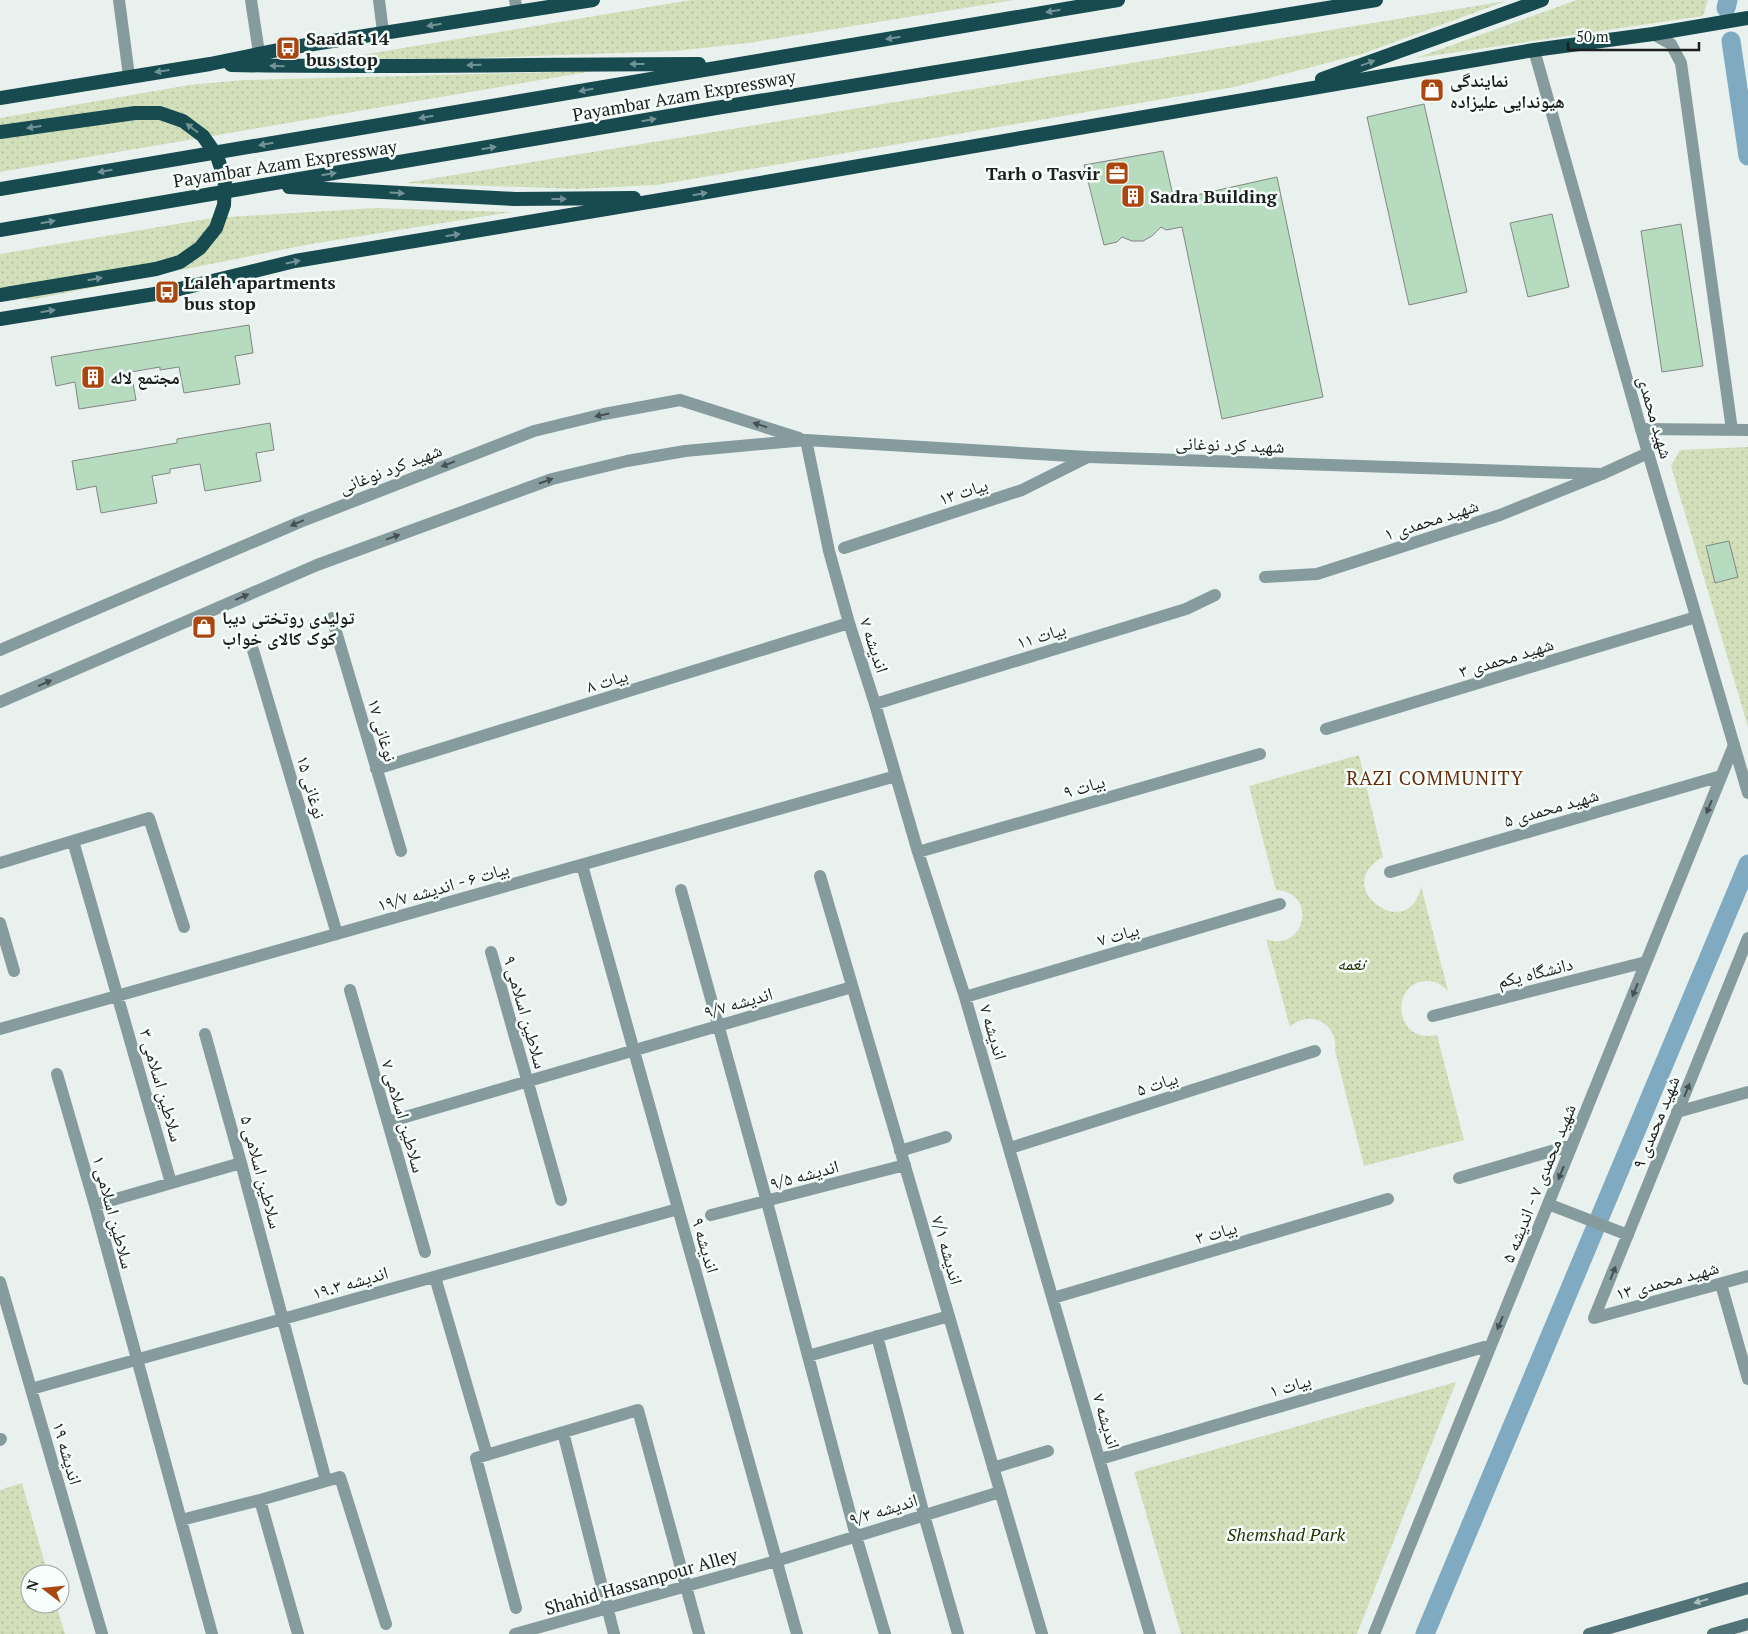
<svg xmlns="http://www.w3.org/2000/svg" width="1748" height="1634" font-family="'PT Serif','Noto Naskh Arabic',serif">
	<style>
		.green { fill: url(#green-dots) }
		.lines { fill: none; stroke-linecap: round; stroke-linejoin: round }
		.canal { stroke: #80aac1; stroke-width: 19 }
		.building { fill: #b6dbbe; stroke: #828783 }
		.minor { stroke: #859b9e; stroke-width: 12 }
		.tertiary { stroke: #859b9e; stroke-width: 12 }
		.secondary { stroke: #527377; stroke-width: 12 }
		.trunk { stroke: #184b50; stroke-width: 14 }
		.trunk-bridge { stroke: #184b50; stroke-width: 14 }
		.oneway { fill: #719395 }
		.oneway2 { fill: #475152 }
		.oneway3 { fill: #acbfc0 }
		.labels { text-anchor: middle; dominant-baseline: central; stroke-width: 5; stroke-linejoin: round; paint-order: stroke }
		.poi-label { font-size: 18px; font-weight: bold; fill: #1d1f1f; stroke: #f6fefc; text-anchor: start }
		.street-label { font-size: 18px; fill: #1d1f1f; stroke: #f6fefc }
		.park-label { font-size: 18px; font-style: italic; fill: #253204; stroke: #f6fefc }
		.neighbourhood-label { font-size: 19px; letter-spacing: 1px; fill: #692a08; stroke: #f6fefc }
	</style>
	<defs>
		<pattern id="green-dots" width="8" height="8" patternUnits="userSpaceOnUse" patternTransform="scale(1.25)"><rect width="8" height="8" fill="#d1dfbb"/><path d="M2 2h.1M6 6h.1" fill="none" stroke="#b3bfa0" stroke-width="1.8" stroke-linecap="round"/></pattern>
	</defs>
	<rect width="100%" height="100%" fill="#e9f1ef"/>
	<!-- green -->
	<path class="green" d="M 691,0 L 1014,0 L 748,43 L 675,51 L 391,61 L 337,59 Z
		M 1577,0 L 1708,0 L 1703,16 L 1416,58 Z
		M 1506,1 L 1362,54 L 1234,87 L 657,185 L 577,189 L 405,183 Z
		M 593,71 L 0,172 L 0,118 L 189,85 L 243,80 Z
		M 375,208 L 512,212 L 311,244 L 30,300 L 0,289 L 0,254 L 212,218 Z
		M 1748,447 L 1748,727 L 1671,466 L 1680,450 Z
		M 1359,755 L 1383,857 C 1328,887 1410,946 1421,886 L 1448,991 C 1442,985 1436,981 1427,981 C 1389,982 1394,1045 1437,1035 L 1464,1140 L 1364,1166 L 1335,1051 C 1339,1024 1310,1008 1290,1027 L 1266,939 C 1305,954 1319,892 1276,890 L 1249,786 Z
		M 1456,1382 L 1357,1634 L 1181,1634 L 1134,1472 Z
		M 22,1483 L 48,1574 L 30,1574 L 30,1604 L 56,1604 L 65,1634 L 0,1634 L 0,1490 Z"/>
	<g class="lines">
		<!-- canal -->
		<path class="canal" d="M 1726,8 L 1728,0
			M 1731,41 L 1748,156
			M 1425,1634 L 1748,864"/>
	</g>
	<!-- building -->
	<path class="building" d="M 1424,104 L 1467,292 L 1409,305 L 1367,117 Z
		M 1163,151 L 1174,200 L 1277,177 L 1323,397 L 1222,419 L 1182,227 L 1166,230 L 1161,227 L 1152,236 L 1143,241 L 1132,241 L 1122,237 L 1117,242 L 1104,245 L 1084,165 Z
		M 1552,214 L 1569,287 L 1528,297 L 1510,223 Z
		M 1681,224 L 1703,366 L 1662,372 L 1641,231 Z
		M 249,325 L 253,353 L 235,356 L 240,384 L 184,393 L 179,367 L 160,370 L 160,367 L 131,372 L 136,400 L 79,409 L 75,382 L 56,386 L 51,357 Z
		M 270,423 L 274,450 L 256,453 L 261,481 L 205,491 L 200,464 L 170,469 L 170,473 L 152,476 L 157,503 L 101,513 L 96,486 L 77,490 L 72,461 L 177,443 L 177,439 Z
		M 1729,541 L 1738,577 L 1715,583 L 1706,546 Z"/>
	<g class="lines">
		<!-- minor -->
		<path class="minor" d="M 119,0 L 129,76
			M 251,0 L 259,53
			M 379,0 L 383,32
			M 1653,34 L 1671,44 L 1681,63 L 1732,430
			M 1641,429 L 1748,430
			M 806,440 L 829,551 L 849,623 L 875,704 L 918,852 L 965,997 L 1150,1634
			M 844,548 L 1022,490 L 1088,457
			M 1265,577 L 1317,574 L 1500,515 L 1602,474
			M 332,618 L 401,851
			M 253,650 L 337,934
			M 875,704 L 1186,609 L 1215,595
			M 1326,729 L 1696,617
			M 376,769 L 849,623
			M 73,841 L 171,1183
			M 918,852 L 1260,754
			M 0,863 L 149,818 L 184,927
			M 582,865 L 797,1634
			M 1390,872 L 1721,776
			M 820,876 L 1042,1634
			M 681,890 L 767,1202 L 856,1536 L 885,1634
			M 0,923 L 14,971
			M 491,952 L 561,1200
			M 350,990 L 425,1252
			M 965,997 L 1280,904
			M 1433,1016 L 1646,962
			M 0,1029 L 896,776
			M 205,1034 L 241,1163 L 326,1481
			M 57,1074 L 95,1205 L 212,1634
			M 1677,1112 L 1748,1092
			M 388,1122 L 852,987
			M 1010,1148 L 1315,1051
			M 900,1151 L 946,1137
			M 1459,1178 L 1572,1145
			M 1548,1204 L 1628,1235
			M 95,1205 L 241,1163
			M 711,1215 L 905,1165
			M 435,1277 L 487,1455
			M 0,1282 L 102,1634
			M 1721,1284 L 1748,1379
			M 1053,1298 L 1388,1199
			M 1594,1318 L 1748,938
			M 1594,1318 L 1748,1276
			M 877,1336 L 924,1515 L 958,1634
			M 808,1356 L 949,1316
			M 31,1389 L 678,1209
			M 563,1432 L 614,1634
			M 0,1440 L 1,1439
			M 1100,1459 L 1491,1345
			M 993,1468 L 1048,1451
			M 260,1500 L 298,1634
			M 181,1520 L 260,1500 L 340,1477 L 386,1624
			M 516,1608 L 476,1458 L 638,1410 L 699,1634
			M 515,1634 L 776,1561 L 1000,1492
			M 1374,1634 L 1734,745"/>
		<!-- tertiary -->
		<path class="tertiary" d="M 515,0 L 517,12
			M 1534,50 L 1641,429 L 1748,793
			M 0,650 L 300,522 L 534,431 L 604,414 L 680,400 L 799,438
			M 0,702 L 317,565 L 552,479 L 627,461 L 685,451 L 806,440 L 1088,457 L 1602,474 L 1648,453"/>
		<!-- secondary -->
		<path class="secondary" d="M 1589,1634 L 1748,1588
			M 1713,1634 L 1748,1624"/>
		<!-- trunk -->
		<path class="trunk" d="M 231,65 C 387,68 543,64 699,64
			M 1322,79 L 1542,0
			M 0,98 L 210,64 L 288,48 L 593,0
			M 289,187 L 515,199 L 634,198
			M 0,189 L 1118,0
			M 0,230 L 716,108 L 1376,0
			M 0,295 L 12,293
			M 0,319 L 167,292 L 295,261 L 678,197 L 1534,50 L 1653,34 L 1748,18"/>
		<!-- trunk-bridge -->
		<path class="trunk-bridge" d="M 0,132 L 135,113 L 160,113 L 183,121 L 203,136 L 217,156 L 225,180 L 224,205 L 216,228 L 200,248 L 180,262 L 156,269 L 12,293"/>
	</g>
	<!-- one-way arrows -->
	<defs><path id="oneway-solid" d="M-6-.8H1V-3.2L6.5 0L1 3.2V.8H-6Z" transform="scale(1.25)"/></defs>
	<g class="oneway">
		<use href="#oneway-solid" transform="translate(1053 11) rotate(170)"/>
		<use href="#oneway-solid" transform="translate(434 25) rotate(171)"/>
		<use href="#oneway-solid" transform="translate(893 38) rotate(170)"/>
		<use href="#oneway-solid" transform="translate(1368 63) rotate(-20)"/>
		<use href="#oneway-solid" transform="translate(637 64) rotate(-180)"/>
		<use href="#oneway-solid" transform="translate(474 65) rotate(179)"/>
		<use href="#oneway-solid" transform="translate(277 66) rotate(-179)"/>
		<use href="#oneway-solid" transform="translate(162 71) rotate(172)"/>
		<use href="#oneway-solid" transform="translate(586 90) rotate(170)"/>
		<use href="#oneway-solid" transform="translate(426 117) rotate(170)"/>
		<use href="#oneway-solid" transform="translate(649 120) rotate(-10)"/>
		<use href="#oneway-solid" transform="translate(34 127) rotate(172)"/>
		<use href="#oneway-solid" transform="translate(192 128) rotate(-143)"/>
		<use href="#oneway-solid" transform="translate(266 144) rotate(170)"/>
		<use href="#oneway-solid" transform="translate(489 148) rotate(-10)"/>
		<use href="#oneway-solid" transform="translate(105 171) rotate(170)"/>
		<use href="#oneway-solid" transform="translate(329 174) rotate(-9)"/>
		<use href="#oneway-solid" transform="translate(397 193) rotate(3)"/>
		<use href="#oneway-solid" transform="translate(700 194) rotate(-10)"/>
		<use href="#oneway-solid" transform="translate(559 199)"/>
		<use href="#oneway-solid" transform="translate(48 222) rotate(-10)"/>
		<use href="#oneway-solid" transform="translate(453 235) rotate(-9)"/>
		<use href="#oneway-solid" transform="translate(293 262) rotate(-12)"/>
		<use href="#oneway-solid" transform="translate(95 279) rotate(-10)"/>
		<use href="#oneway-solid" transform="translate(48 311) rotate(-9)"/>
	</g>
	<g class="oneway2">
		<use href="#oneway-solid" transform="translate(602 415) rotate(168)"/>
		<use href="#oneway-solid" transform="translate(760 425) rotate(-162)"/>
		<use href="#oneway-solid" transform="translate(448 464) rotate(159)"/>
		<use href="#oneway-solid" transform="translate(546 481) rotate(-19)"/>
		<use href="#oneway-solid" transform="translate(297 523) rotate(157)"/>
		<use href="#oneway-solid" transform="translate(393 537) rotate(-20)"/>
		<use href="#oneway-solid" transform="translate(242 597) rotate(-23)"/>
		<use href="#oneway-solid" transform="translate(45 683) rotate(-24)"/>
		<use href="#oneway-solid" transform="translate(1709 807) rotate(112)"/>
		<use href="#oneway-solid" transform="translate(1635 990) rotate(112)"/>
		<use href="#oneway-solid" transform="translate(1687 1090) rotate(-68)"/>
		<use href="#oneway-solid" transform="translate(1561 1173) rotate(112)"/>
		<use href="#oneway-solid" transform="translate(1613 1273) rotate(-68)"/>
		<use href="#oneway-solid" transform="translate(1500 1323) rotate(112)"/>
	</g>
	<use class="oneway3" href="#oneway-solid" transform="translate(1701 1601) rotate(164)"/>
	<!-- icons -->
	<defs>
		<g id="bus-square" transform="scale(1.25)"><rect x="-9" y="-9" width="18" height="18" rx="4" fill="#aa4711" stroke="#f6fefc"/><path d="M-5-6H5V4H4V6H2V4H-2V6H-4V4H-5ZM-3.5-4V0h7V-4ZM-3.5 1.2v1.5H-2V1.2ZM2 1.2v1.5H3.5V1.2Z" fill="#fff"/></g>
		<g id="shop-square" transform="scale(1.25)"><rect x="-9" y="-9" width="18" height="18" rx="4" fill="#aa4711" stroke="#f6fefc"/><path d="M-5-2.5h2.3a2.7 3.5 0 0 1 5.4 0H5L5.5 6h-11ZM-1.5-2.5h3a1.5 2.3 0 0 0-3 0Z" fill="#fff"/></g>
		<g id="office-square" transform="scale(1.25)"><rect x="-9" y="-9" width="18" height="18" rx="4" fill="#aa4711" stroke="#f6fefc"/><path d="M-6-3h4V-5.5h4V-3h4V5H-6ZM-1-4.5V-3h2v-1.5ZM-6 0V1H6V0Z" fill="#fff"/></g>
		<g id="building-square" transform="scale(1.25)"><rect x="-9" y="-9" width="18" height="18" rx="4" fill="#aa4711" stroke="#f6fefc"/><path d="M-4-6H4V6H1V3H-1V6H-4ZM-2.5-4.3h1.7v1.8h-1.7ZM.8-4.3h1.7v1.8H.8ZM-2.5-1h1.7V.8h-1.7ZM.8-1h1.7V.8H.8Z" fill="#fff"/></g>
	</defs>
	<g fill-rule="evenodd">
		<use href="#bus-square" x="288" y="48"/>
		<use href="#shop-square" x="1432" y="90"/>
		<use href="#office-square" x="1117" y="173"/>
		<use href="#building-square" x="1133" y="196"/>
		<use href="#bus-square" x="167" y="292"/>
		<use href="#building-square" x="93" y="377"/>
		<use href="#shop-square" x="204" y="627"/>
	</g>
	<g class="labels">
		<!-- poi labels -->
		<g class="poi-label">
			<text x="306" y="38">Saadat 14<tspan x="306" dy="21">bus stop</tspan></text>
			<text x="1450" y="80">نمایندگی<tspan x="1450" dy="21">هیوندایی علیزاده</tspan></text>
			<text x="1100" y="173" text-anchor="end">Tarh o Tasvir</text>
			<text x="1150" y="196">Sadra Building</text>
			<text x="184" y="282">Laleh apartments<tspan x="184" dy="21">bus stop</tspan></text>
			<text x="110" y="377">مجتمع لاله</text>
			<text x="222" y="617">تولیدی روتختی دیبا<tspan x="222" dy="21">کوک کالای خواب</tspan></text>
		</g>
		<!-- street labels -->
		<g class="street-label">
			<text transform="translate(684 95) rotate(-10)">Payambar Azam Expressway</text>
			<text transform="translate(285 163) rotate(-9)">Payambar Azam Expressway</text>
			<text transform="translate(1656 417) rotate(74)">شهید محمدی</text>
			<text transform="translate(1230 444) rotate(2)">شهید کرد نوغانی</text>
			<text transform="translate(390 468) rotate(-21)">شهید کرد نوغانی</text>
			<text transform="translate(963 491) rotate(-18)">بیات ۱۳</text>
			<text transform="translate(1431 519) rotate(-18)">شهید محمدی ۱</text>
			<text transform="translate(1041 635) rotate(-17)">بیات ۱۱</text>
			<text transform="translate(875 645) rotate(72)">اندیشه ۷</text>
			<text transform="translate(1506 657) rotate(-17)">شهید محمدی ۳</text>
			<text transform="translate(607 680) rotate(-17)">بیات ۸</text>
			<text transform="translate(383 730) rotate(74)">نوغانی ۱۷</text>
			<text transform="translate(1084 786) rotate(-16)">بیات ۹</text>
			<text transform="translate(312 787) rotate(74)">نوغانی ۱۵</text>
			<text transform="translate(1551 807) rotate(-16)">شهید محمدی ۵</text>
			<text transform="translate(443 886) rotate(-16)">بیات ۶ - اندیشه ۱۹/۷</text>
			<text transform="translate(1118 934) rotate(-16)">بیات ۷</text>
			<text transform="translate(1535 972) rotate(-14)">دانشگاه یکم</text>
			<text transform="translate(738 1002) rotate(-16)">اندیشه ۹/۷</text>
			<text transform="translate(526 1012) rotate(74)">سلاطین اسلامی ۹</text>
			<text transform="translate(994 1032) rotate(74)">اندیشه ۷</text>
			<text transform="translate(1157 1083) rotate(-18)">بیات ۵</text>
			<text transform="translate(162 1085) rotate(74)">سلاطین اسلامی ۳</text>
			<text transform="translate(404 1116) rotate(74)">سلاطین اسلامی ۷</text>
			<text transform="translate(1655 1122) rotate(-68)">شهید محمدی ۹</text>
			<text transform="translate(262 1172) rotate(75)">سلاطین اسلامی ۵</text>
			<text transform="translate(804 1174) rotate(-15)">اندیشه ۹/۵</text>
			<text transform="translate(1538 1183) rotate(-68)">شهید محمدی ۷ - اندیشه ۵</text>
			<text transform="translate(114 1212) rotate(75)">سلاطین اسلامی ۱</text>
			<text transform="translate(1216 1232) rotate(-16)">بیات ۳</text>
			<text transform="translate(706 1245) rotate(74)">اندیشه ۹</text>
			<text transform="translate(948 1250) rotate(74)">اندیشه ۷/۱</text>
			<text transform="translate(1667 1280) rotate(-15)">شهید محمدی ۱۳</text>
			<text transform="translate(350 1282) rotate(-16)">اندیشه ۱۹.۳</text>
			<text transform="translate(1290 1385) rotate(-16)">بیات ۱</text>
			<text transform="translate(1107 1421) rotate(74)">اندیشه ۷</text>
			<text transform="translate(68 1453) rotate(74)">اندیشه ۱۹</text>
			<text transform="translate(883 1509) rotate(-17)">اندیشه ۹/۳</text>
			<text transform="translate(641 1581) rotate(-16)">Shahid Hassanpour Alley</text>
		</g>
		<!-- park labels -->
		<g class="park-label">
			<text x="1351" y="963">نغمه</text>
			<text x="1286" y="1534">Shemshad Park</text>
		</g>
		<!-- neighbourhood labels -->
		<g class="neighbourhood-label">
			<text x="1435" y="777">RAZI COMMUNITY</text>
		</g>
	</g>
	<!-- north arrow -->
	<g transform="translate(45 1589) rotate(286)"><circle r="24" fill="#f6fefc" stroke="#9fa5a4"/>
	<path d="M0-4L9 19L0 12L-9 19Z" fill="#aa4711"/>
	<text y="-8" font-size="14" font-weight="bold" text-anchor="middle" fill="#1d1f1f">N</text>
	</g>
	<!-- scale -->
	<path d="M1568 42v8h131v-8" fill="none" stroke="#1d1f1f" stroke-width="2.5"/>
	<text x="1576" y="42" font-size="15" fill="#1d1f1f" stroke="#f6fefc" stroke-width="4" paint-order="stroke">50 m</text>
</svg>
